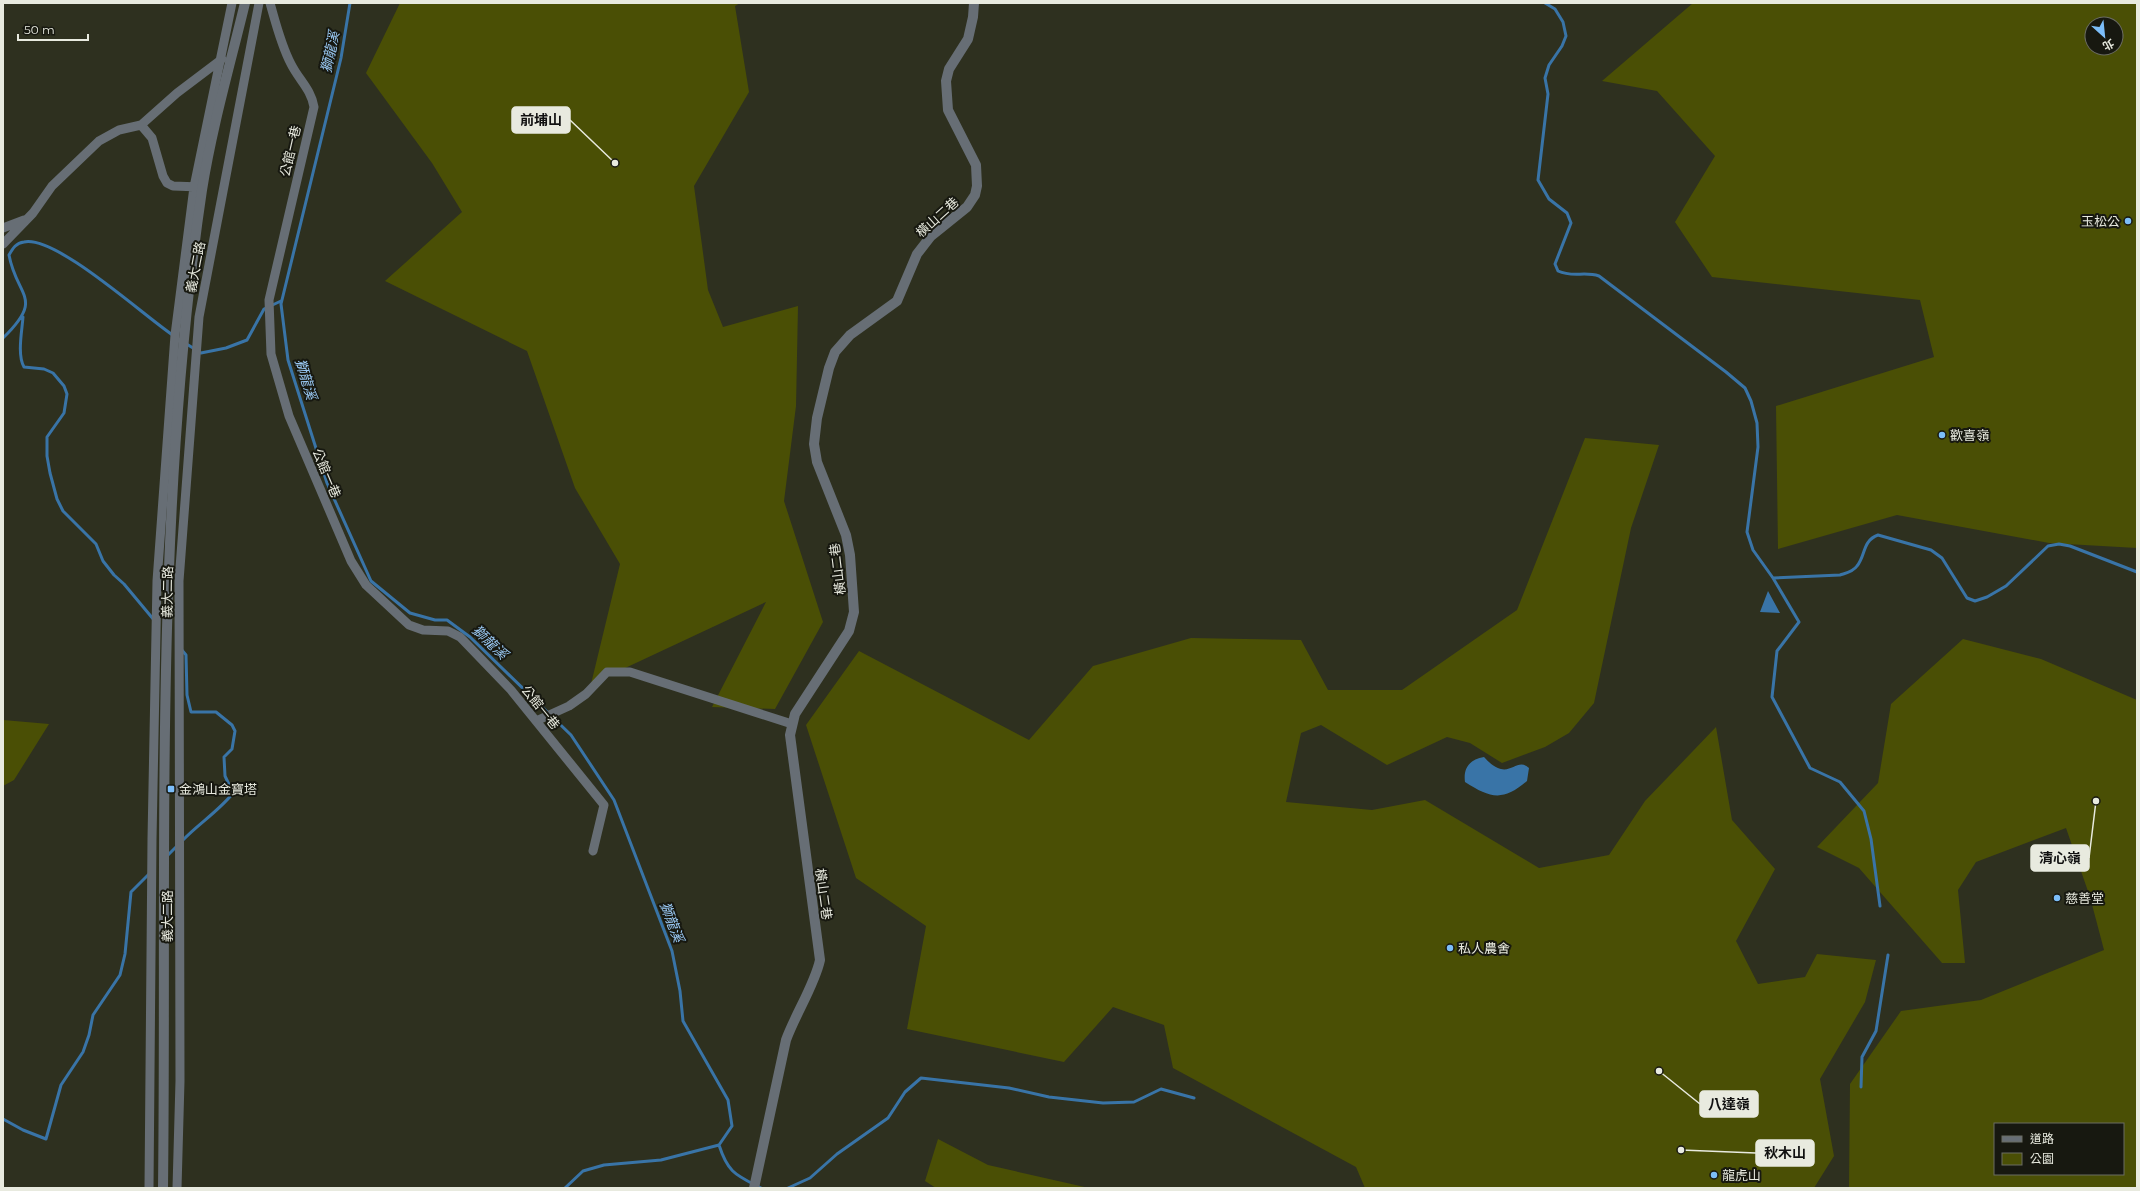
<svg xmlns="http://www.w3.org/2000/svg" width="2140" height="1191" font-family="Montserrat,'Noto Sans TC',sans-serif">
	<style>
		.green { fill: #4a4f05; fill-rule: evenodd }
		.water { fill: #3974a7 }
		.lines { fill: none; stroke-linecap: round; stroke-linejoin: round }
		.stream { stroke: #3974a7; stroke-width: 3 }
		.minor { stroke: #676e75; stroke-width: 9 }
		.tertiary { stroke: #676e75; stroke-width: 10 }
		.poi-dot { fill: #7cbef9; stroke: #171810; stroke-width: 1.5 }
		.labels { text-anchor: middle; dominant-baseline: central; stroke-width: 4; stroke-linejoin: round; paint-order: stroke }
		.street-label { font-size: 13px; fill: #e8eadf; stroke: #171810 }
		.poi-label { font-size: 13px; fill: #e8eadf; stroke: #171810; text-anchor: start }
		.water-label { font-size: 14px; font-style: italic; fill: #9ac9f4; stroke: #171810 }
		.leader { fill: none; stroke: #e8eadf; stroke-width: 1.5 }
		.callout-dot { fill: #e8eadf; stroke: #171810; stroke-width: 1.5 }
		.callout { fill: #e8eadf; stroke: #e8eadf; stroke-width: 1.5 }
		.callout-label { font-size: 14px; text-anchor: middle; font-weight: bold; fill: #111 }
	</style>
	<rect width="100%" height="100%" fill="#2e301f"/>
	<!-- green -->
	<path class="green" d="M 400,3 L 740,3 L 735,6 L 749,92 L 694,186 L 708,290 L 723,327 L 798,306 L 796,406 L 784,501 L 823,622 L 775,709 L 712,707 L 766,602 L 591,684 L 620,564 L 575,488 L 527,351 L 385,281 L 462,212 L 432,163 L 366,73 Z
		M 1693,3 L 2137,3 L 2137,548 L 2049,543 L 1897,515 L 1778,549 L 1776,406 L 1934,357 L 1920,300 L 1712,277 L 1675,222 L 1715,156 L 1657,91 L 1602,81 ZM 2092,24 L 2116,24 L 2116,48 L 2092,48 Z
		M 1585,438 L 1659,445 L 1631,528 L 1594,703 L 1569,733 L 1545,747 L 1502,763 L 1470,743 L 1447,737 L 1387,765 L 1321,725 L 1301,733 L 1286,802 L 1372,810 L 1425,800 L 1539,868 L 1609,855 L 1645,801 L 1716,727 L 1732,820 L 1775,869 L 1736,941 L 1758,984 L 1805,977 L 1817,954 L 1876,960 L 1865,1002 L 1820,1079 L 1834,1156 L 1814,1188 L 1365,1188 L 1356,1167 L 1173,1068 L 1164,1025 L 1113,1007 L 1064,1062 L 907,1029 L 926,926 L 856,878 L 806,725 L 859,651 L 1029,740 L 1093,666 L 1191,638 L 1301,640 L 1328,690 L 1402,690 L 1517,610 Z
		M 1963,639 L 2041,659 L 2137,700 L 2137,1188 L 1849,1188 L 1850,1084 L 1901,1011 L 1981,1000 L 2104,950 L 2090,897 L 2066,828 L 1976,862 L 1958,890 L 1965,963 L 1942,963 L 1859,868 L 1817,847 L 1878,783 L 1891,704 ZM 1995,1124 L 2123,1124 L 2123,1174 L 1995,1174 Z
		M 3,720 L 49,724 L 14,780 L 3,786 Z
		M 938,1139 L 988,1165 L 1089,1188 L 936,1188 L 925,1181 Z"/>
	<!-- water -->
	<path class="water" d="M 1768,591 L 1780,613 L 1760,612 Z
		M 1484,757 C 1509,785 1515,755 1529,768 L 1527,781 C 1503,802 1490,798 1465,782 C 1463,768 1470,759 1484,757 Z"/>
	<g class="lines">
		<!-- stream -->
		<path class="stream" d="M 350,3 L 341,58 L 281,304 L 288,360 L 327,483 L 371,581 L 410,613 L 435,620 L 447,620 L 470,637 L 571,735 L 614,800 L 672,951 L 680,991 L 683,1021 L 728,1100 L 732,1126 L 719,1145 L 661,1160 L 604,1165 L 583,1171 L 565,1188
			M 1545,3 L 1555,9 L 1563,22 L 1566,36 L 1562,46 L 1549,65 L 1545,78 L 1548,94 L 1538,180 L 1549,199 L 1567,213 L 1571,223 L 1555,264 L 1558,271 C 1573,278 1584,271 1599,276 L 1726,372 L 1745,388 L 1751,401 L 1757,423 L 1758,447 L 1747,532 L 1753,550 L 1773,578 L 1799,622 L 1777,651 L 1772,697 L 1810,768 L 1840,782 L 1864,811 L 1871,839 L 1880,906
			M 23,317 C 22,331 17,355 24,367 L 44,369 L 53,373 L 64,386 L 67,394 L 64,413 L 47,437 L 47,456 L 50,473 L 57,499 L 63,511 L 96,544 L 103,561 L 114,575 L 124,584 L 154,620
			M 3,338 C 45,297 17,298 9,255 C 13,248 16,243 24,242 C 56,235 145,317 174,336
			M 185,343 L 201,353 L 226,348 L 247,340 L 264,309 L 281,301
			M 1773,578 L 1840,575 C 1846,573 1853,572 1857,566 C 1866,555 1862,541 1878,535 L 1931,550 L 1942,558 L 1967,598 L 1975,601 L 1987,597 L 2006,586 L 2048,546 L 2059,544 L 2070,546 L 2137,572
			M 181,649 L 186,655 L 187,695 L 191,712 L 216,712 L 232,725 L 235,731 L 232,749 L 224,757 L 225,776 L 233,793 C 219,811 198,824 182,841
			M 166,857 L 178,845
			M 1861,1087 L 1862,1057 L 1876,1031 L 1888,955
			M 3,1119 L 23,1130 L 46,1139 L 61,1085 L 83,1052 L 89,1035 L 93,1015 L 120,975 L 125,954 L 131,892 L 150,873
			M 719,1145 C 728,1173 736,1175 761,1188
			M 788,1188 L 810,1178 L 837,1154 L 888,1118 L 905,1092 L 921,1078 L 1009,1088 L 1049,1097 L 1103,1103 L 1134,1102 L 1161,1089 L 1194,1098"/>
		<!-- minor -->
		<path class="minor" d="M 270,3 C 276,24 281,45 291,64 C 299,80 311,89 314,107 L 269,300 L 271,354 L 289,416 L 351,561 L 366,585 L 409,625 L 423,630 L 448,631 L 460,637 L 511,690 L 604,805 L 593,851
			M 200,187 L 173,186 L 167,183 L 163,176 L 152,138 L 141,125 L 177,93 L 222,59
			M 3,228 L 24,220
			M 3,244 L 33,213 L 52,186 L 99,141 L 119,130 L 141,125
			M 536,721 L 569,706 L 586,694 L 607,672 L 630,672 L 792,724
			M 149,1188 L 152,839 L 157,581 L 175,335 L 194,187 L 232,3
			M 177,1188 L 180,1081 L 179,581 L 199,317 L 259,3"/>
		<!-- tertiary -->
		<path class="tertiary" d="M 163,1188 C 167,855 153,520 202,190 C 212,127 230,65 245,3
			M 754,1188 L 786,1040 C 795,1015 815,984 820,960 L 790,735 L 795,714 L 849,631 L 854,612 L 850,555 L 846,535 L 817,462 L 814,444 L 817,418 L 829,368 L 835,352 L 850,335 L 897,301 L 917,254 L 931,236 L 967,207 L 975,195 L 977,186 L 976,165 L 948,110 L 946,81 L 949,69 L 968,39 L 973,17 L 974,3"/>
	</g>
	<!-- markers -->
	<g class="poi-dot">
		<circle cx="2128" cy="221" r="4"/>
		<circle cx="1942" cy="435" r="4"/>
		<rect x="167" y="785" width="8" height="8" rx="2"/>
		<circle cx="2057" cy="898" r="4"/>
		<circle cx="1450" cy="948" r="4"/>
		<circle cx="1714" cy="1175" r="4"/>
	</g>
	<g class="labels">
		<!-- street labels -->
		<g class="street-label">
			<text transform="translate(290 151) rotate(-77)">公館一巷</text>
			<text transform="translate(937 217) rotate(-42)">橫山二巷</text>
			<text transform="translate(195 267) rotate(-79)">義大二路</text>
			<text transform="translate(327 473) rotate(67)">公館一巷</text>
			<text transform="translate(837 569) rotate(-97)">橫山二巷</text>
			<text transform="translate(167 592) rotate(-89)">義大二路</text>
			<text transform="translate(541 707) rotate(51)">公館一巷</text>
			<text transform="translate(824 894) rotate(82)">橫山二巷</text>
			<text transform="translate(167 916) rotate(-90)">義大二路</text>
		</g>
		<!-- poi labels -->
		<g class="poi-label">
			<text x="2120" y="221" text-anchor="end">玉松公</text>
			<text x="1950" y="435">歡喜嶺</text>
			<text x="179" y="789">金鴻山金寶塔</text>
			<text x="2065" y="898">慈善堂</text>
			<text x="1458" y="948">私人農舍</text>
			<text x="1722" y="1175">龍虎山</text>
		</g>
		<!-- water labels -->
		<g class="water-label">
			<text transform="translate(330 52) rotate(-78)">獅龍溪</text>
			<text transform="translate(306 379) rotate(73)">獅龍溪</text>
			<text transform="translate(490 642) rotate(43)">獅龍溪</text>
			<text transform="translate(672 922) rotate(69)">獅龍溪</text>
		</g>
	</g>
	<!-- callouts -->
	<path class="leader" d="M615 163L570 120M2096 801L2089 858M1659 1071L1700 1104M1681 1150L1756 1153"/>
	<g class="callout-dot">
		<circle cx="615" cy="163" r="4"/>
		<circle cx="2096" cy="801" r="4"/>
		<circle cx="1659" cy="1071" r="4"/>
		<circle cx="1681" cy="1150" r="4"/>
	</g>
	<g class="callout">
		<rect x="512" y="107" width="58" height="26" rx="4"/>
		<rect x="2031" y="845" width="58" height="26" rx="4"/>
		<rect x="1700" y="1091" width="58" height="26" rx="4"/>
		<rect x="1756" y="1140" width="58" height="26" rx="4"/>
	</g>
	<g class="callout-label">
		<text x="541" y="125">前埔山</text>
		<text x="2060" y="863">清心嶺</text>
		<text x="1729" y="1109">八達嶺</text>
		<text x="1785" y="1158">秋木山</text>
	</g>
	<!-- border -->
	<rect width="2140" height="1191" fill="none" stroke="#e8eadf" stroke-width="8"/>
	<!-- legend -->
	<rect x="1994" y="1123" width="130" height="52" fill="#171810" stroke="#6b6c63"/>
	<rect x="2002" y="1136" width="20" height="6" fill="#676e75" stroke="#6b6c63"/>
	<text x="2030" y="1143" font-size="12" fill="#e8eadf">道路</text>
	<rect x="2002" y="1153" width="20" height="12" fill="#4a4f05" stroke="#6b6c63"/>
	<text x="2030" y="1163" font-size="12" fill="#e8eadf">公園</text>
	<!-- north arrow -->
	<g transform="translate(2104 36) rotate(153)"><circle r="19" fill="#171810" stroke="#6b6c63"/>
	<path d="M0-3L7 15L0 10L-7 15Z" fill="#7cbef9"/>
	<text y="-6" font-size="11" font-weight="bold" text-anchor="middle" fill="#e8eadf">北</text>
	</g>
	<!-- scale -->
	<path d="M18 34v6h70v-6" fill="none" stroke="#e8eadf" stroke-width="2"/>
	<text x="24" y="34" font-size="12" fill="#e8eadf" stroke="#171810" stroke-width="3" paint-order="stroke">50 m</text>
</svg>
